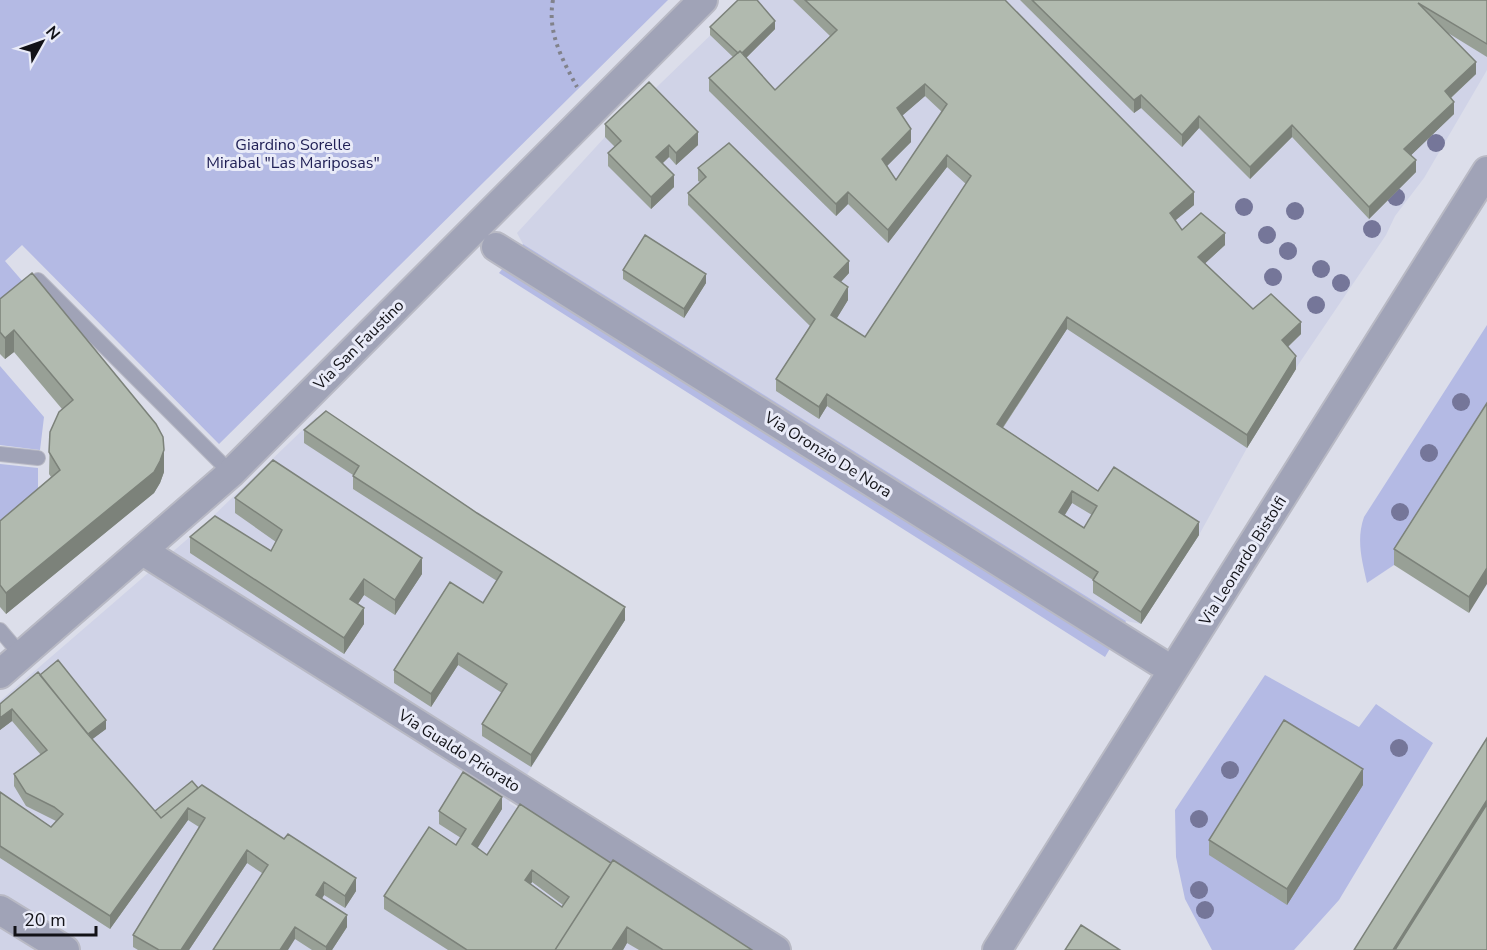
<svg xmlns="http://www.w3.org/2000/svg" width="1487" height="950" font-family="'Nunito Sans',sans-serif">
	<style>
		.built { fill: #d0d3e7 }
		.green { fill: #b4bae4 }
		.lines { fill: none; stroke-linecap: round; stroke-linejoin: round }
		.lane-casing { stroke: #b8b9c4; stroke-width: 16 }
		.street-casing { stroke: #b8b9c4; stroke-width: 32 }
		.path { stroke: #81828b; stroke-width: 4; stroke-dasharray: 3 4.5; stroke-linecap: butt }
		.lane { stroke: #a0a3b7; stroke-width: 14 }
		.street { stroke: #a0a3b7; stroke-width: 28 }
		.tree { fill: #757699 }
		.wall { fill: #98a096; fill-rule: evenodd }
		.shaded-wall { fill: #7c827a }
		.building { fill: #b1baaf; stroke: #7c827a; stroke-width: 1.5; fill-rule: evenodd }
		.labels { text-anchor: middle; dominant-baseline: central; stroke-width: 6; stroke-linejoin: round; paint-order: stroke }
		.park-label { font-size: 16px; fill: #212156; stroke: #e9ebf8 }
		.street-label { font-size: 16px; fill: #121217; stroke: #e9ebf8 }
	</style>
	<rect width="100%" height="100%" fill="#dcdeea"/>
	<!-- built -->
	<path class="built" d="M 747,0 L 1487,0 L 1487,70 L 1424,178 L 1395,216 L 1386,235 L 1296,368 L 1247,448 L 1199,535 L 1141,624 L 1126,621 L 523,244 L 517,233 L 605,137 Z
		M 316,417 L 477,525 L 625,620 L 509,803 L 742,950 L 0,950 L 0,701 L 206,523 Z"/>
	<!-- green -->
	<path class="green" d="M 0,0 L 668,0 L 219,444 L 22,245 L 5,261 L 24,283 L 0,303 Z
		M 523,244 L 1126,621 L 1105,657 L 499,273 Z
		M 1487,325 L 1487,419 L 1394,565 L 1367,583 C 1362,560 1356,540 1364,517 Z
		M 0,366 L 44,417 L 40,450 L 0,445 Z
		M 0,464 L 38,468 L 38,499 L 0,532 Z
		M 1265,675 L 1359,727 L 1376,704 L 1433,743 L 1339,900 L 1294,950 L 1212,950 L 1185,899 L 1176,857 L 1175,810 Z"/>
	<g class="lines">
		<!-- lane casing -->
		<g class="lane-casing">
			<path id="lane" d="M 0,312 L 38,280 L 231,473
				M 0,454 L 38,458
				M 0,630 L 21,655"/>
		</g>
		<!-- street casing -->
		<g class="street-casing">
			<path id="street" d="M 496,247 L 1159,662
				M 143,551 L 776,950
				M 0,674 L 231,473 L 703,0
				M 0,910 L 65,950
				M 997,950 L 1487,171"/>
		</g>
		<!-- path -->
		<path class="path" d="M 553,0 C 547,32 562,59 577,87"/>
		<!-- lane -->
		<use href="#lane" class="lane"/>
		<!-- street -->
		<use href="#street" class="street"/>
	</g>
	<!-- trees -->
	<g class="tree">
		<circle cx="1436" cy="143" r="9"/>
		<circle cx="1396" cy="197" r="9"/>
		<circle cx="1244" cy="207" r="9"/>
		<circle cx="1295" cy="211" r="9"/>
		<circle cx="1372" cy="229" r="9"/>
		<circle cx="1267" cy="235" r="9"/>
		<circle cx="1288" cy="251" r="9"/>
		<circle cx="1321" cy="269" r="9"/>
		<circle cx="1273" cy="277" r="9"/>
		<circle cx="1341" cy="283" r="9"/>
		<circle cx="1316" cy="305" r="9"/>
		<circle cx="1461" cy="402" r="9"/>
		<circle cx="1429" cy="453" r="9"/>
		<circle cx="1400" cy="512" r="9"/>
		<circle cx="1399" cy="748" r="9"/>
		<circle cx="1230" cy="770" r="9"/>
		<circle cx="1199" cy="819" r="9"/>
		<circle cx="1199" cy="890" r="9"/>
		<circle cx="1205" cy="910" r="9"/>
	</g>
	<!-- wall -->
	<path class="wall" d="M 793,0 L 1005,0 L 1194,205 L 1175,220 L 1182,230 L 1225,245 L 1205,263 L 1253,309 L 1301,334 L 1288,347 L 1296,369 L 1247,448 L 1067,329 L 1003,428 L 1098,491 L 1199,535 L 1141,624 L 1093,593 L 1093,580 L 827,406 L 819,419 L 776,391 L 776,379 L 810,326 L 688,205 L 688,193 L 700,182 L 698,181 L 698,168 L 849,273 L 841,282 L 848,300 L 836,319 L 865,337 L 966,184 L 947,167 L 888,243 L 848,204 L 836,216 L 709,91 L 709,78 L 733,57 L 710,35 L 710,27 L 775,29 L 746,58 L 775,90 L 830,36 ZM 925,96 L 942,112 L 896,180 L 887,166 L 911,142 L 902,116 ZM 1072,503 L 1092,515 L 1084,528 L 1065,515 Z
		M 1020,0 L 1487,0 L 1487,57 L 1448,33 L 1476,74 L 1451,98 L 1454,114 L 1411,155 L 1416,172 L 1369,219 L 1292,137 L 1250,179 L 1199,128 L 1182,147 L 1141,108 L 1134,113 Z
		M 605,124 L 698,145 L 676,165 L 669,157 L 663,163 L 674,187 L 651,209 L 608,166 L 608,153 L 615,147 L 605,137 Z
		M 623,270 L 706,283 L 684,318 L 623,279 Z
		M 0,299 L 164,472 L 160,483 L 154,493 L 6,614 L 0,607 L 0,521 L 51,477 L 49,474 L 50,432 L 62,409 L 14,352 L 5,359 L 0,354 Z
		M 1487,403 L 1469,613 L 1394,565 L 1394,549 Z
		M 304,430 L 625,620 L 531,767 L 482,736 L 482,724 L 502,693 L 458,665 L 431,707 L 394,683 L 394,670 L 483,603 L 497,581 L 353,489 L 353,475 L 304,443 Z
		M 235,498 L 422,574 L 395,615 L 364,595 L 358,604 L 364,624 L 344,654 L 190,553 L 190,537 L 271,551 L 276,542 L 235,513 Z
		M 0,704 L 106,729 L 92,739 L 155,811 L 198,788 L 356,891 L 345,908 L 324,895 L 322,899 L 347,927 L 332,950 L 312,950 L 295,939 L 262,873 L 247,863 L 189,950 L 138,950 L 133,947 L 133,935 L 199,827 L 188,820 L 110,929 L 0,858 L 0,792 L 51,827 L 56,821 L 26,806 L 14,786 L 14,774 L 41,755 L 12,721 L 0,730 Z
		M 1363,785 L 1287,905 L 1209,855 L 1209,840 Z
		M 502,809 L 477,848 L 487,855 L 611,863 L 752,950 L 639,950 L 627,943 L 623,950 L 448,950 L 384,909 L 384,896 L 456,845 L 461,838 L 439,824 L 439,811 ZM 532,882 L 563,905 L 562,907 L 531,884 Z"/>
	<!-- shaded-wall -->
	<path class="shaded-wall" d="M 775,21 L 775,29 L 740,64 L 740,55 Z
		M 1476,62 L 1476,74 L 1445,103 L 1445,91 Z
		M 925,84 L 925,96 L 897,120 L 897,108 Z
		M 1141,95 L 1141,108 L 1134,113 L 1134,100 Z
		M 1454,102 L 1454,114 L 1404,162 L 1404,149 Z
		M 1199,116 L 1199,128 L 1182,147 L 1182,135 Z
		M 1292,125 L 1292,137 L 1250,179 L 1250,167 Z
		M 911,129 L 911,142 L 882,171 L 882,159 Z
		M 698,132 L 698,145 L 676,165 L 676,153 Z
		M 669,145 L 669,157 L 656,169 L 656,157 Z
		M 947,155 L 947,167 L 888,243 L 888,230 Z
		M 1416,160 L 1416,172 L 1369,219 L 1369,207 Z
		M 674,175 L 674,187 L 651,209 L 651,197 Z
		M 848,192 L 848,204 L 836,216 L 836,204 Z
		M 1194,192 L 1194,205 L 1170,225 L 1170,213 Z
		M 1225,233 L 1225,245 L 1198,270 L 1198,257 Z
		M 849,261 L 849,273 L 834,289 L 834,277 Z
		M 706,274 L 706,283 L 684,318 L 684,309 Z
		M 848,287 L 848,300 L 831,328 L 831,315 Z
		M 1067,317 L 1067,329 L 997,436 L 997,424 Z
		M 1301,322 L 1301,334 L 1282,352 L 1282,340 Z
		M 14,330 L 14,352 L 5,359 L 5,338 Z
		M 1296,356 L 1296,369 L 1247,448 L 1247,435 Z
		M 827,394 L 827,406 L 819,419 L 819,407 Z
		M 164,450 L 164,472 L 160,483 L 154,493 L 6,614 L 6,593 Z
		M 1072,491 L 1072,503 L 1059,524 L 1059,512 Z
		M 1199,522 L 1199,535 L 1141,624 L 1141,612 Z
		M 422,558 L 422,574 L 395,615 L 395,600 Z
		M 1487,568 L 1487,584 L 1469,613 L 1469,597 Z
		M 364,579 L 364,595 L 350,615 L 350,599 Z
		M 625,607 L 625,620 L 531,767 L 531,755 Z
		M 364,608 L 364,624 L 344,654 L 344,638 Z
		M 458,653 L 458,665 L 431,707 L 431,694 Z
		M 12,709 L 12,721 L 0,730 L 0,718 Z
		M 106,720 L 106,729 L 86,744 L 86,736 Z
		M 1363,769 L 1363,785 L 1287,905 L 1287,889 Z
		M 502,797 L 502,809 L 472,857 L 472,844 Z
		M 1487,800 L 1487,816 L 1403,950 L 1393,950 Z
		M 188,808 L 188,820 L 110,929 L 110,916 Z
		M 247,850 L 247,863 L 189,950 L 181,950 Z
		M 532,870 L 532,882 L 525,892 L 525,880 Z
		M 356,878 L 356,891 L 345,908 L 345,896 Z
		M 324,882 L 324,895 L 316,907 L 316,895 Z
		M 347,915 L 347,927 L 332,950 L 326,950 L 326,947 Z
		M 295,927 L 295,939 L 288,950 L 280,950 Z
		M 627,927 L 627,943 L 623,950 L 612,950 Z"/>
	<!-- building -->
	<path class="building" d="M 738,0 L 757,0 L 775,21 L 742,53 L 740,51 L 738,53 L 710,27 Z
		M 805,0 L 1005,0 L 1194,192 L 1170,213 L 1182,230 L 1201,213 L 1225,233 L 1198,257 L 1253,309 L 1271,294 L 1301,322 L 1282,340 L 1296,356 L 1247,435 L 1067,317 L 997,424 L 1098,491 L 1114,467 L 1199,522 L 1141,612 L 1093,580 L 1098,572 L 827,394 L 819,407 L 776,379 L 815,319 L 688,193 L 706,177 L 698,168 L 729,143 L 849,261 L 834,277 L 848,287 L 831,315 L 865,337 L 971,176 L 947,155 L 888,230 L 848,192 L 836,204 L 709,78 L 740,51 L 775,90 L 837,30 ZM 925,84 L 947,104 L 896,180 L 882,159 L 911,129 L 897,108 ZM 1072,491 L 1097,506 L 1084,528 L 1059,512 Z
		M 1032,0 L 1487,0 L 1487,44 L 1418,3 L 1476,62 L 1445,91 L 1454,102 L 1404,149 L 1416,160 L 1369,207 L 1292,125 L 1250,167 L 1199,116 L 1182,135 L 1141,95 L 1134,100 Z
		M 649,82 L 698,132 L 676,153 L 669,145 L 656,157 L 674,175 L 651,197 L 608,153 L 621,141 L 605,124 Z
		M 645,235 L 706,274 L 684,309 L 623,270 Z
		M 32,273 L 156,424 L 163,437 L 164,450 L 160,461 L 154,472 L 6,593 L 0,585 L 0,521 L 60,470 L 49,452 L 50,432 L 59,412 L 73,400 L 14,330 L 5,338 L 0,332 L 0,299 Z
		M 1487,403 L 1487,568 L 1469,597 L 1394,549 Z
		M 326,411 L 477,513 L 625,607 L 531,755 L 482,724 L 507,684 L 458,653 L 431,694 L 394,670 L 450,582 L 483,603 L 502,572 L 353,476 L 359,466 L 304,430 Z
		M 273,460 L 422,558 L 395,600 L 364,579 L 350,599 L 364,608 L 344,638 L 190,537 L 215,516 L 271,551 L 282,530 L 235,498 Z
		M 58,660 L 106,720 L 88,734 L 40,675 Z
		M 38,672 L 86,732 L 161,818 L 202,785 L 284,839 L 288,834 L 356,878 L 345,896 L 324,882 L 316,895 L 347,915 L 326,947 L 295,927 L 280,950 L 213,950 L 268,865 L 247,850 L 181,950 L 159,950 L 133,935 L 205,818 L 188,808 L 110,916 L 0,846 L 0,792 L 51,827 L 63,814 L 54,807 L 26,793 L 14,774 L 47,750 L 12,709 L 0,718 L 0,704 Z
		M 1284,720 L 1363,769 L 1287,889 L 1209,840 Z
		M 1487,738 L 1487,800 L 1393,950 L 1354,950 Z
		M 463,772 L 502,797 L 472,844 L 487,855 L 520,804 L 611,863 L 555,950 L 467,950 L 384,896 L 429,827 L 456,845 L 466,829 L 439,811 ZM 532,870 L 569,897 L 562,907 L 525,880 Z
		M 192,781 L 198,788 L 161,818 L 155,811 Z
		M 1487,804 L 1487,950 L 1395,950 Z
		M 613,860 L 752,950 L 663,950 L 627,927 L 612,950 L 555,950 Z
		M 1081,925 L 1120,950 L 1065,950 Z"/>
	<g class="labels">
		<!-- park labels -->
		<g class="park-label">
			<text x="293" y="145">Giardino Sorelle<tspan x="293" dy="18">Mirabal "Las Mariposas"</tspan></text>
		</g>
		<!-- street labels -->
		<g class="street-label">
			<text transform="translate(359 345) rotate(-45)">Via San Faustino</text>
			<text transform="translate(828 455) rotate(32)">Via Oronzio De Nora</text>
			<text transform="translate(1243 561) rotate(-58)">Via Leonardo Bistolfi</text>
			<text transform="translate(459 751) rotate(32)">Via Gualdo Priorato</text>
		</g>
	</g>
	<!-- north arrow -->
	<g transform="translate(42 42) rotate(50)" stroke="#e9ebf8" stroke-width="4.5" paint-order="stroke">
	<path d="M0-4.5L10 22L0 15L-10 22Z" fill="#121217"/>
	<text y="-9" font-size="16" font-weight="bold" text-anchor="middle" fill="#121217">N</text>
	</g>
	<!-- scale -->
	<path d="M15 926v9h81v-9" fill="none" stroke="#121217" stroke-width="3"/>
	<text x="24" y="926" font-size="18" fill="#121217" stroke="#e9ebf8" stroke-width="4.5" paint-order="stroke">20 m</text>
</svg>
